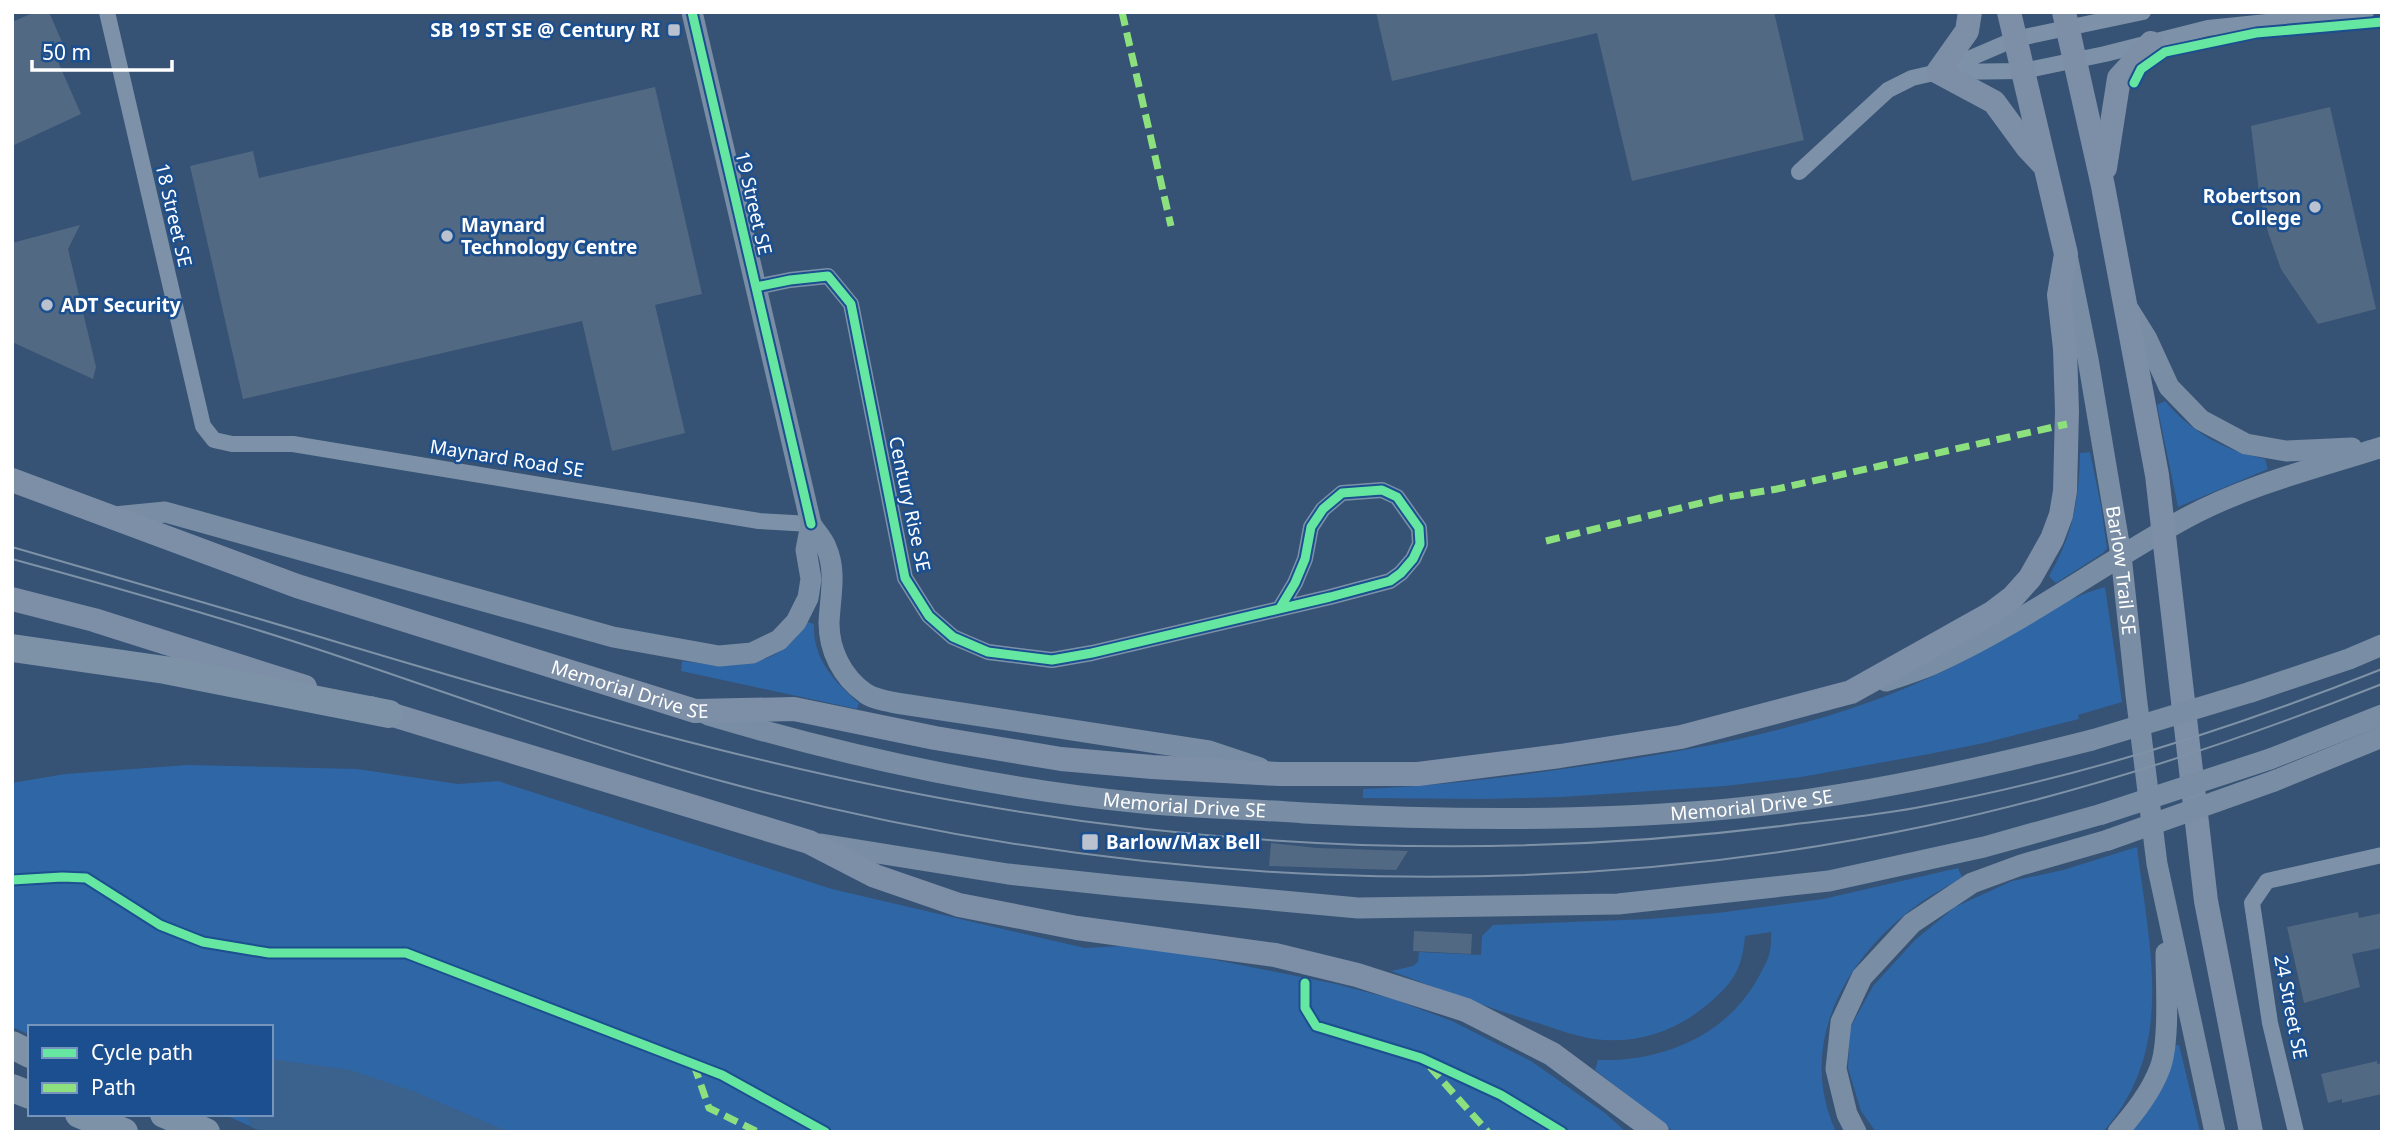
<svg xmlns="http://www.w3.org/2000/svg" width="2394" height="1144" font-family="'Noto Sans',sans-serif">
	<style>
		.green { fill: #2f66a5 }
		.water { fill: #3b618d }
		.building { fill: #526984 }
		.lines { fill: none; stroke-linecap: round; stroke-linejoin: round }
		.street { stroke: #7d92a8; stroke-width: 16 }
		.secondary { stroke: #798da4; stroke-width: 21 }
		.primary { stroke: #7d8ea7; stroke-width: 24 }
		.highway { stroke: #7e92a7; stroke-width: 28 }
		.tram { stroke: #7e92a7; stroke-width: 2 }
		.secondary-bridge { stroke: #798da4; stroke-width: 21 }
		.quiet { stroke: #8de07e; stroke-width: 7; stroke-dasharray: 14 7; stroke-linecap: butt }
		.cycleway-casing { stroke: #1b4f8f; stroke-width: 13 }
		.cycleway { stroke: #66e7a1; stroke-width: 9 }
		.poi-dot { fill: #b9c2ce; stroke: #1b4f8f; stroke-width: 2.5 }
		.labels { text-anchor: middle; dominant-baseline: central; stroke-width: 5; stroke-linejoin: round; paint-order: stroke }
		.poi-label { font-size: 19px; font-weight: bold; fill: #fff; stroke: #1b4f8f; text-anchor: start }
		.street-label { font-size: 19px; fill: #fff; stroke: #1b4f8f }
	</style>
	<rect width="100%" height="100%" fill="#365274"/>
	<!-- green -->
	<path class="green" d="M 2165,401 C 2191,432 2225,451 2265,459 L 2268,469 L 2178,507 L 2157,405 Z
		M 2090,452 L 2101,506 L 2107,548 L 2103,553 L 2056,583 L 2049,576 C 2073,535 2079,500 2080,453 Z
		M 2105,587 L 2122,702 L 2078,715 L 2079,719 L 1984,743 L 1929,754 L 1801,777 L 1725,786 L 1561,797 L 1483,799 L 1363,798 L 1363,789 C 1438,786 1510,777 1584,766 C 1683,752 1783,734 1878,699 C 1913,686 1950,669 1983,650 C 2023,627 2060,599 2105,587 Z
		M 808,622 L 814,624 C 812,658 835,683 859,703 L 857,709 L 681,671 L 682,661 C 732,668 777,671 808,622 Z
		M 187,765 L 357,769 L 458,784 L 498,781 L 832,889 L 1085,948 L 1140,945 L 1336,984 L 1393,999 L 1452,1021 L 1531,1061 L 1605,1113 L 1626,1132 L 263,1132 L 223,1114 L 271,1114 L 271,1027 L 30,1027 L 30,1035 L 12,1027 L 12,783 L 65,774 Z
		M 2137,847 C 2149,947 2177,1048 2103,1132 L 1876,1132 L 1861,1111 L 1848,1068 L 1850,1028 L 1873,986 L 1915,940 L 1955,907 L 2012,881 L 2063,870 Z
		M 1958,868 L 1962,877 C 1947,887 1930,895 1916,906 C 1845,958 1796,1045 1836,1132 L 1674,1132 L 1595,1070 L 1598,1060 C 1662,1062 1726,1036 1758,978 C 1768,960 1772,953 1771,932 L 1745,936 C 1742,970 1733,983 1708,1004 C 1677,1031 1636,1045 1594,1039 C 1575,1036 1556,1029 1538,1023 C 1488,1008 1440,989 1391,971 L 1413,966 L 1418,962 L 1419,952 L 1481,955 L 1482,936 L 1493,925 L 1649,919 L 1717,913 L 1823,899 Z
		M 2169,1045 L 2179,1045 L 2200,1132 L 2131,1132 Z"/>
	<!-- water -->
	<path class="water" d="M 271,1059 L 350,1070 L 413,1091 L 509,1132 L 263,1132 L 251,1127 L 247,1114 L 271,1114 Z"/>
	<!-- building -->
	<path class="building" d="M 35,12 L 49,12 L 62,42 L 51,46 L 81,114 L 12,146 L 12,22 Z
		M 1376,12 L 1774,12 L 1804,140 L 1632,181 L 1597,33 L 1392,81 Z
		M 655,87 L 702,294 L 655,305 L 685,433 L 612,451 L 582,321 L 243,399 L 190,166 L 253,151 L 259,178 Z
		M 2330,107 L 2376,309 L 2318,324 L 2281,269 L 2268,232 L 2259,192 L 2251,126 Z
		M 80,225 L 68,249 L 96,367 L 93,379 L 12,342 L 12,243 Z
		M 1271,843 L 1317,848 L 1408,851 L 1396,870 L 1269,866 Z
		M 2358,912 L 2359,918 L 2382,913 L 2382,948 L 2352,954 L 2360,987 L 2304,1003 L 2287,927 Z
		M 1414,931 L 1472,934 L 1471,954 L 1413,951 Z
		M 2377,1061 L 2377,1064 L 2382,1063 L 2382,1094 L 2342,1103 L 2342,1099 L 2328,1103 L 2321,1074 Z"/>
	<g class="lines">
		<!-- street -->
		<path class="street" d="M 107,12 L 203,426 L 214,440 L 232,444 L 293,444 L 759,521 L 811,524
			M 1944,72 L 2023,71 L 2105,54 L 2208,28 L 2366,12
			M 1799,172 L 1888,90 L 1912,78 L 1938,72 L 2015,39 L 2143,12
			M 756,287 L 790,280 L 828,276 L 851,304 L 905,578 L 929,616 L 953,637 L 988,652 L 1052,660 L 1092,653 L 1330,597 L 1390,581 L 1401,573 L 1413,559 L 1420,544 L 1419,528 L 1397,497 L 1382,490 L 1342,493 L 1323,509 L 1311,527 L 1305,559 L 1295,583 L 1280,608
			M 2296,1132 L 2270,1023 L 2252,903 L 2267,881 L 2382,855"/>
		<!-- secondary -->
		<g class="secondary">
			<path d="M 692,12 L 811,524 C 815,531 823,539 826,547 C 837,571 830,597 829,623 C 829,650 842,677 865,693 C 873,699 886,701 896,703 L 1209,751 L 1260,768"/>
			<path id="s1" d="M 2068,260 L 2088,359 L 2121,555 L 2136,695 L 2157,864 L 2215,1132"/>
			<path d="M 2129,310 L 2147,339 L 2169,387 L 2201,420 L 2246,444 L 2286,451 L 2352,448"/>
			<path d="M 114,517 L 165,512 L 613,637 L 719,656 L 752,653 L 779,640 L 796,622 L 808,598 L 811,579 L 806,550 L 811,524"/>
			<path d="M 1886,681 C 1901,676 1917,671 1931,665 C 2021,625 2100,565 2186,518 C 2247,485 2316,468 2382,447"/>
			<path d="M 2251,692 L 2349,659 L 2382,645"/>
			<path id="s2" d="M 708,715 C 846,756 998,789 1142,803 C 1196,808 1250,809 1304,813 C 1437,820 1571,822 1705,811 C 1834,801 1966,772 2092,740"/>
			<path d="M 2270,759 L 2382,715"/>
			<path d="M 2274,781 L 2382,737"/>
			<path d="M 821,844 L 1008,874 L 1120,886 L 1358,908 L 1618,904 L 1829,881 L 1984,847 L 2102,814"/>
			<path d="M 1856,1132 L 1847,1114 L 1836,1069 L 1841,1022 L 1862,977 L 1912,923 L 1972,883 L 2021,865 L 2108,840"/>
			<path d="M 2118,1132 C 2135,1112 2151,1092 2160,1068 C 2170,1042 2166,982 2166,953"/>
		</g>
		<!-- primary -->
		<g class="primary">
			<path d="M 1970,12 L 1967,31 L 1938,72 L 1994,102 L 2027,147 L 2042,163"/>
			<path d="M 2064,12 L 2103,186 L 2157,475 L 2206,901 L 2251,1132"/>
			<path d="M 2105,168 L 2119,78 L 2151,43"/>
			<path id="s3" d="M 12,480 L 297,586 L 695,711 L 794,709 L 935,738 L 1061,759 L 1152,767 L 1279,774 L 1418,774 L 1560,756 L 1681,737 L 1851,692 L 1992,613 L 2013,597 L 2030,578 L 2052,539 L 2061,515 L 2065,491 L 2067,411 L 2065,349 L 2059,295 L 2066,254 L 2009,12"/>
			<path d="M 12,599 L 94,620 L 305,687"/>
			<path d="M 370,708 L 809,842 L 875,876 L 959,905 L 1077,928 L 1275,955 L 1357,975 L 1466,1010 L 1552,1054 L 1657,1132"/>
		</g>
		<!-- highway -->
		<path class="highway" d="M 12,648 L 165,670 L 389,714
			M 12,1045 L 30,1054
			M 12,1088 L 30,1095
			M 79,1114 L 124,1132
			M 164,1114 L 206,1132"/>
		<!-- tram -->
		<path class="tram" d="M 12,547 C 122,579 231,610 340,643 C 551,706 762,768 979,805 C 1244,851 1515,859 1781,826 C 1826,820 1871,816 1915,808 C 2075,779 2230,730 2382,669
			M 12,559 C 118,588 225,618 329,653 C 461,697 591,746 725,782 C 1114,887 1532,909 1926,826 C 2083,793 2233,743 2382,684"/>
		<!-- secondary-bridge -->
		<path class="secondary-bridge" d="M 2092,740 L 2251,692
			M 2102,814 L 2270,759
			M 2108,840 L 2274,781"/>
		<!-- quiet -->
		<path class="quiet" d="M 1122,12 L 1171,226
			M 1546,541 L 1721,498 L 1777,489 L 2067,424
			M 694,1065 L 709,1108 L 758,1132
			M 1430,1067 L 1488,1132"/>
		<!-- cycleway casing -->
		<g class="cycleway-casing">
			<path id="cycleway" d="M 692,12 L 811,524
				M 2134,83 L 2141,69 L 2165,52 L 2256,33 L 2382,22
				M 756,287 L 790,280 L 828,276 L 851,304 L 905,578 L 929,616 L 953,637 L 988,652 L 1052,660 L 1092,653 L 1330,597 L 1390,581 L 1401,573 L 1413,559 L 1420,544 L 1419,528 L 1397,497 L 1382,490 L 1342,493 L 1323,509 L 1311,527 L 1305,559 L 1295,583 L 1280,608
				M 12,880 L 62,877 L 86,878 L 160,925 L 203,942 L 269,953 L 406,953 L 722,1075 L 825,1132
				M 1305,983 L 1305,1008 L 1316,1026 L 1421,1058 L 1501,1095 L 1562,1132"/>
		</g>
		<!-- cycleway -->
		<use href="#cycleway" class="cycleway"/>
	</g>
	<!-- markers -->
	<g class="poi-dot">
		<rect x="667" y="23" width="14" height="14" rx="3.5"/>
		<circle cx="2315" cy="207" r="7"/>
		<circle cx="447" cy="236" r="7"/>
		<circle cx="47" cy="305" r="7"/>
		<rect x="1081" y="833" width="18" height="18" rx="3.5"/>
	</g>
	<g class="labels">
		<!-- poi labels -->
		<g class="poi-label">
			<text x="660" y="30" text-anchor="end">SB 19 ST SE @ Century RI</text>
			<text x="2301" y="196" text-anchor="end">Robertson<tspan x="2301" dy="22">College</tspan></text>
			<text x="461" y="225">Maynard<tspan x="461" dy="22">Technology Centre</tspan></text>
			<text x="61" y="305">ADT Security</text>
			<text x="1106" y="842">Barlow/Max Bell</text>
		</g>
		<!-- street labels -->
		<g class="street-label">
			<text transform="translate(754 203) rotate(77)">19 Street SE</text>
			<text transform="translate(174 215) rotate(77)">18 Street SE</text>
			<text transform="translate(507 458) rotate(9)">Maynard Road SE</text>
			<text transform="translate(910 504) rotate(78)">Century Rise SE</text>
			<text stroke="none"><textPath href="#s1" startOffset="315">Barlow Trail SE</textPath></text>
			<text stroke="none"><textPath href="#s3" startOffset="653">Memorial Drive SE</textPath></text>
			<text stroke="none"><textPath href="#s2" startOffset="1054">Memorial Drive SE</textPath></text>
			<text stroke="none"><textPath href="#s2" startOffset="486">Memorial Drive SE</textPath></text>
			<text transform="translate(2291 1007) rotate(79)">24 Street SE</text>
		</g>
	</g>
	<!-- border -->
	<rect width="2394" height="1144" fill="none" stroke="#ffffff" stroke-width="28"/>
	<!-- legend -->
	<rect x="28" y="1025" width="245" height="91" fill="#1b4f8f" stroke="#7695bc" stroke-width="2"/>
	<rect x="42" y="1048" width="35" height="10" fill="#66e7a1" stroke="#7695bc" stroke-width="2"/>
	<text x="91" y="1060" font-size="21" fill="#ffffff">Cycle path</text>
	<rect x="42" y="1083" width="35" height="10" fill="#8de07e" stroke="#7695bc" stroke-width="2"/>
	<text x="91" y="1095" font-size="21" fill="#ffffff">Path</text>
	<!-- scale -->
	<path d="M32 60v10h140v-10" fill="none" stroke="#ffffff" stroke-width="3.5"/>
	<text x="42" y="60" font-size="21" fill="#ffffff" stroke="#1b4f8f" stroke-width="5" paint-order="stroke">50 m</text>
</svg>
